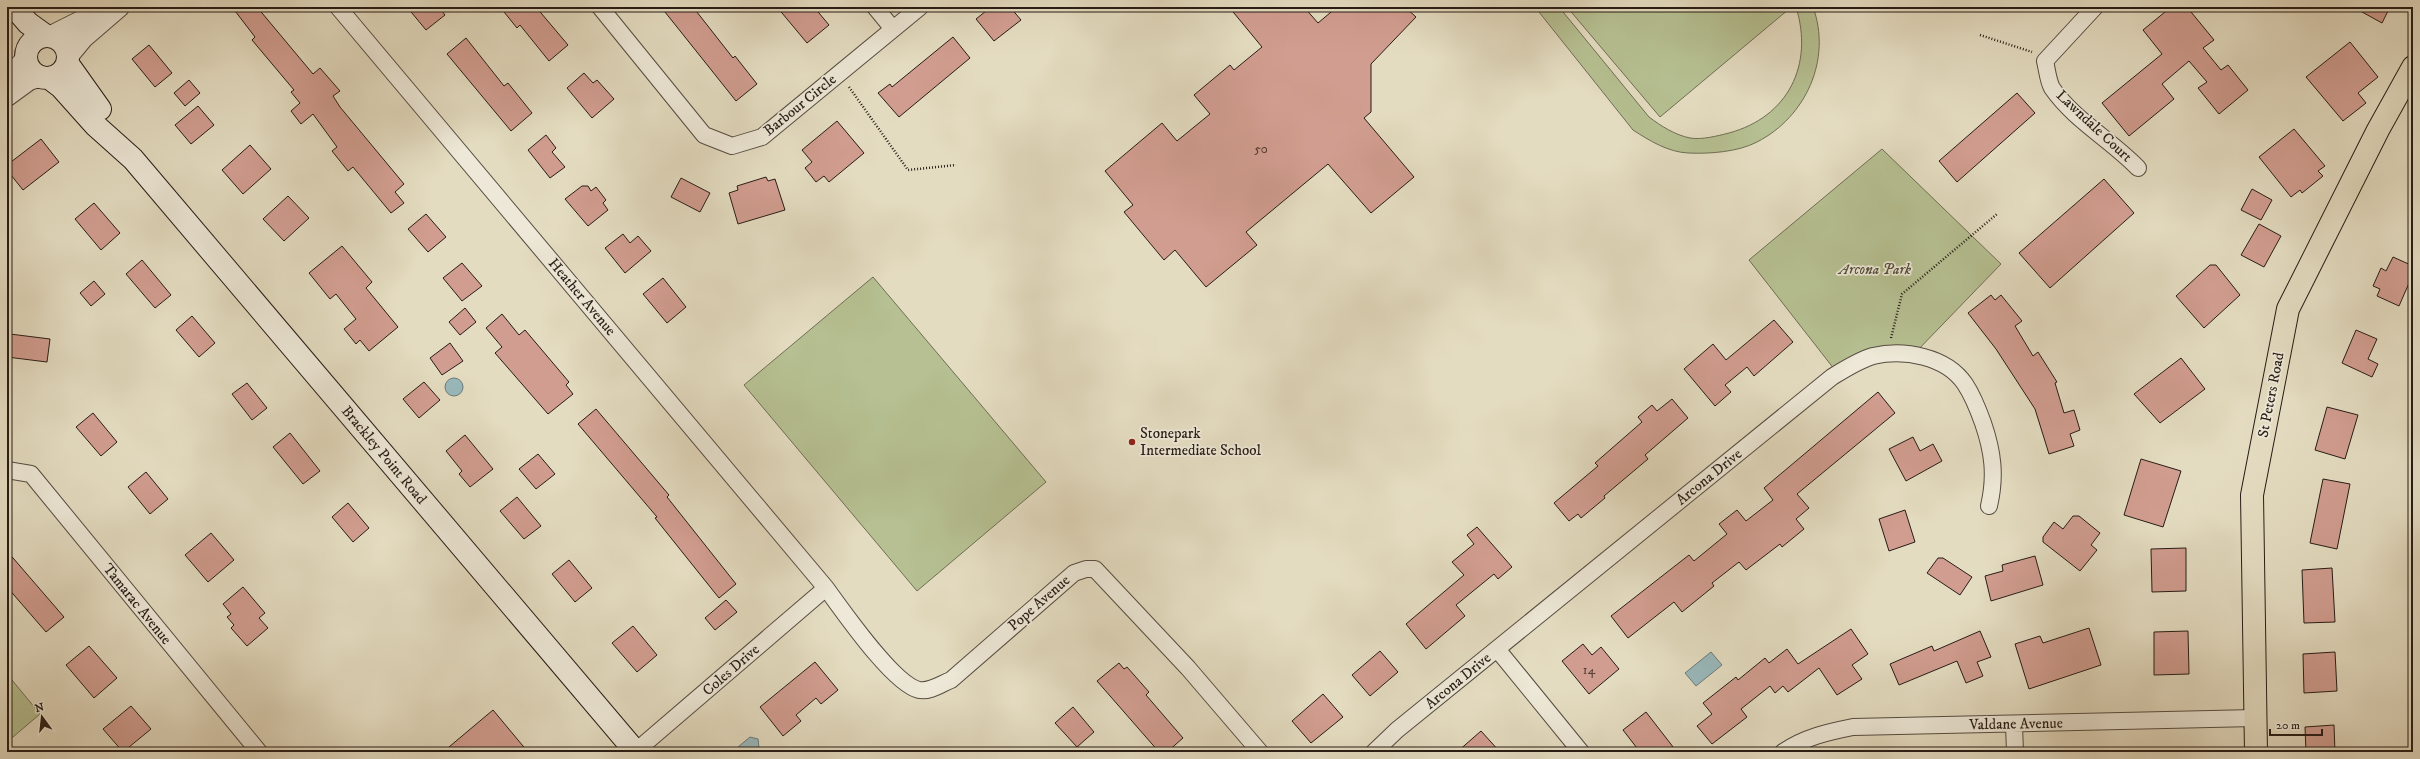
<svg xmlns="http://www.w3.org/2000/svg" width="2420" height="759" font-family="'IM FELL DW Pica',serif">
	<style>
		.green { fill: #b6c092; stroke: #6e6e54 }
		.water { fill: #99b9bc; stroke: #6b7a7a }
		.building { fill: #d19d90; stroke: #271c16 }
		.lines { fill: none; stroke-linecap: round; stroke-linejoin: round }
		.minor-casing { stroke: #564c41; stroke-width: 18 }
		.tertiary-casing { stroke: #564c41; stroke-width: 22 }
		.secondary-casing { stroke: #271c16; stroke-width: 24 }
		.primary-casing { stroke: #271c16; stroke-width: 24 }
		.path { stroke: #271c16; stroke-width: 2.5; stroke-dasharray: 1 2; stroke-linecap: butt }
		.minor { stroke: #ede8d7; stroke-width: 16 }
		.tertiary { stroke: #ede8d7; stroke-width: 20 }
		.secondary { stroke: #ede8d7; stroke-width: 22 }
		.primary { stroke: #e4dcc1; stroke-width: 22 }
		.poi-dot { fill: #8f2418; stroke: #ede8d7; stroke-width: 1.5 }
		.labels { text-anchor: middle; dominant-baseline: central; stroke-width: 3.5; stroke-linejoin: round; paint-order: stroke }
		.number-label { font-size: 13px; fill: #523c34 }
		.street-label { font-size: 15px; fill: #271c16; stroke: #ede8d7 }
		.park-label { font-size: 15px; font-style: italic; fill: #524d3b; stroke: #ede8d7 }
		.poi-label { font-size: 15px; fill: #271c16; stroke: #ede8d7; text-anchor: start }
	</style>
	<rect width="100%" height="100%" fill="#e4dcc1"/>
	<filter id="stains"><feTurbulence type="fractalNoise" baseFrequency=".005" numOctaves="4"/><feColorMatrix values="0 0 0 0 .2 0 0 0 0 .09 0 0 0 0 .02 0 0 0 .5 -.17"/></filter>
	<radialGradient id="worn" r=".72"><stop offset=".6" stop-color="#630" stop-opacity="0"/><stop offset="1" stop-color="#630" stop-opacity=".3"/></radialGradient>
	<!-- green -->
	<path class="green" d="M 1535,7 L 1559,7 L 1649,117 C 1661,126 1675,135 1690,138 C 1702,140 1717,136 1729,133 C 1788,117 1814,65 1796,7 L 1813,7 C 1832,59 1806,117 1757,142 C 1738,152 1709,154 1688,153 C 1668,152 1650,141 1633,130 Z
		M 1567,7 L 1787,7 L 1789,9 L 1660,117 Z
		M 1882,149 L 2001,264 L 1913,355 L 1872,357 L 1838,374 L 1749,260 Z
		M 873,277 L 1046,482 L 917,591 L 744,385 Z
		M 7,674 L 40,714 L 7,742 Z"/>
	<!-- water -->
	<path class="water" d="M445 387a9 9 0 1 1 18 0a9 9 0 1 1-18 0Z
		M 1711,652 L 1722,665 L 1696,686 L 1685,673 Z
		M 750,737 L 758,739 L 759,748 L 754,752 L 738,752 L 738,747 Z"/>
	<!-- building -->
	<path class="building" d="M 232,7 L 257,7 L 313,74 L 320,68 L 340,91 L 333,96 L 340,107 L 404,184 L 395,192 L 404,203 L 391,213 L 353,167 L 348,171 L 332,151 L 337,147 L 313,114 L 301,124 L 291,111 L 300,103 L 291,92 L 294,90 L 252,40 L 255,37 Z
		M 407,7 L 439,7 L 445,15 L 426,30 Z
		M 500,7 L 536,7 L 568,45 L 549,61 L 520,25 L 517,28 Z
		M 661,7 L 693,7 L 733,58 L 735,56 L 757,84 L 736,101 Z
		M 777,7 L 814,7 L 829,25 L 807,43 Z
		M 991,7 L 1010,7 L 1021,20 L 994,41 L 976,19 Z
		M 1229,7 L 1304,7 L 1318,23 L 1337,7 L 1405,7 L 1416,17 L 1371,64 L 1371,112 L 1364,118 L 1414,177 L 1371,213 L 1328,164 L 1246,232 L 1257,245 L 1206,287 L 1175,250 L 1164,260 L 1124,212 L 1133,205 L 1105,171 L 1162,123 L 1177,141 L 1210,114 L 1194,95 L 1230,65 L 1234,70 L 1262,47 Z
		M 2171,7 L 2187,7 L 2214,40 L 2203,48 L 2221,70 L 2228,65 L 2248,90 L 2219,114 L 2198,88 L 2207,82 L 2189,61 L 2162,84 L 2174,99 L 2129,136 L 2102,103 L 2162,54 L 2143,30 Z
		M 2353,7 L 2390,7 L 2382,23 Z
		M 953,37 L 970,58 L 899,117 L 878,93 L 890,84 L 892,87 Z
		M 466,38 L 504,86 L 508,83 L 532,113 L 511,131 L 447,54 Z
		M 2350,42 L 2378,77 L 2358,93 L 2366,103 L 2343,121 L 2306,77 Z
		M 149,45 L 172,73 L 155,87 L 132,59 Z
		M 584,73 L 593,83 L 597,80 L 614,99 L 592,118 L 567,88 Z
		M 189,80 L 200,93 L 185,106 L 174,93 Z
		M 2017,93 L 2035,113 L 1957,182 L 1939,161 Z
		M 198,106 L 214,125 L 191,144 L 175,125 Z
		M 837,121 L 864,153 L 829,182 L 824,176 L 816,182 L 805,168 L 812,162 L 802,150 Z
		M 2294,129 L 2325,166 L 2318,171 L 2323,176 L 2302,193 L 2300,190 L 2291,197 L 2259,157 Z
		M 546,135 L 556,148 L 552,152 L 565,167 L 550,178 L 528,150 Z
		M 41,139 L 59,162 L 23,190 L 7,170 L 7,165 Z
		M 250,145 L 271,169 L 243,194 L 222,170 Z
		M 766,177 L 768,181 L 775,179 L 785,210 L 738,224 L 729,193 L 738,190 L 737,186 Z
		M 681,178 L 710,193 L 700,212 L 671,197 Z
		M 2104,179 L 2134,213 L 2050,288 L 2019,253 Z
		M 582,186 L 588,186 L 591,191 L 596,187 L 606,200 L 603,203 L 608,210 L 588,226 L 565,199 Z
		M 2252,189 L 2272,200 L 2261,220 L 2241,210 Z
		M 288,196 L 309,218 L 284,241 L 263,219 Z
		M 94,203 L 120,233 L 101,250 L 75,219 Z
		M 426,214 L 446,237 L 428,252 L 408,229 Z
		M 2259,224 L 2281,236 L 2264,267 L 2241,255 Z
		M 623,234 L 630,243 L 638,236 L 651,251 L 625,273 L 605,248 Z
		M 342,246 L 372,282 L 366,288 L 398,327 L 369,351 L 360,340 L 356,344 L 344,329 L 356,319 L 336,294 L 330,299 L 309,273 Z
		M 2393,257 L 2413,266 L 2413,274 L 2399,306 L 2377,296 L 2380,289 L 2373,286 L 2381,268 L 2386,271 Z
		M 142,260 L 171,295 L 155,308 L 126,274 Z
		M 462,263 L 482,286 L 462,301 L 443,278 Z
		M 2210,265 L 2216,265 L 2240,295 L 2204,328 L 2176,296 Z
		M 663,278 L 686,307 L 667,323 L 643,294 Z
		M 94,281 L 105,294 L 91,306 L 80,293 Z
		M 1991,295 L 1995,300 L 2001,295 L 2022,321 L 2015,326 L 2033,356 L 2038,352 L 2057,382 L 2055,383 L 2064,413 L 2074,410 L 2080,430 L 2070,434 L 2074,446 L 2049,454 L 2035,409 L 1996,349 L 1968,313 Z
		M 465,308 L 476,322 L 460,335 L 449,322 Z
		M 502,314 L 519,335 L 525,330 L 569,382 L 566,385 L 573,394 L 548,414 L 495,353 L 502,347 L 486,328 Z
		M 192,316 L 215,343 L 199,357 L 176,330 Z
		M 1774,320 L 1793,342 L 1754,376 L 1747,367 L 1725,385 L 1731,392 L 1715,406 L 1684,369 L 1713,344 L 1726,360 Z
		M 2356,330 L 2377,339 L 2368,359 L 2378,364 L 2372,377 L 2342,363 Z
		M 10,334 L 50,339 L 47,362 L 7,357 Z
		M 450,343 L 463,361 L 442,375 L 430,358 Z
		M 2181,358 L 2205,389 L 2160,423 L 2134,394 Z
		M 424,382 L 440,400 L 419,418 L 403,399 Z
		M 247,383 L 267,408 L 252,420 L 232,394 Z
		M 1878,392 L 1895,413 L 1797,494 L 1809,508 L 1796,519 L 1804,529 L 1782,547 L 1780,544 L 1746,570 L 1739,562 L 1712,583 L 1714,586 L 1682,612 L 1674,602 L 1628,638 L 1611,616 L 1689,555 L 1694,561 L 1727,534 L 1719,524 L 1737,510 L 1746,521 L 1773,500 L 1764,488 Z
		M 1672,399 L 1688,418 L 1645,455 L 1648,459 L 1604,496 L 1605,498 L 1581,518 L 1578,514 L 1569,521 L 1554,503 L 1598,466 L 1595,463 L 1642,422 L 1638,417 L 1652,405 L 1657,411 Z
		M 2327,407 L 2358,415 L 2345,459 L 2315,450 Z
		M 596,409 L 669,495 L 667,497 L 736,584 L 719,598 L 655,518 L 657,517 L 578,424 Z
		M 93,413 L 117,442 L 101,456 L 76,427 Z
		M 290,433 L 320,471 L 303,484 L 273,447 Z
		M 465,435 L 493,469 L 470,487 L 459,474 L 462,471 L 446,451 Z
		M 1913,437 L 1920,451 L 1933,444 L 1942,461 L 1906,481 L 1889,449 Z
		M 538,454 L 555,474 L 536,489 L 519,469 Z
		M 2141,459 L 2181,471 L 2163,527 L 2124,515 Z
		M 146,472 L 168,499 L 150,514 L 128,487 Z
		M 2323,479 L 2350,484 L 2337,549 L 2310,543 Z
		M 517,497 L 541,526 L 524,539 L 500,511 Z
		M 348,503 L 369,528 L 353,542 L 332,517 Z
		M 1905,510 L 1915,542 L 1889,551 L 1879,519 Z
		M 2073,516 L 2079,516 L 2100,533 L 2091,545 L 2097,550 L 2080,571 L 2043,542 L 2043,537 L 2054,522 L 2063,529 Z
		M 1477,527 L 1512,567 L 1498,579 L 1494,574 L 1456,605 L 1465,616 L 1426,649 L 1406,624 L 1464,575 L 1452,562 L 1474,544 L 1467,535 Z
		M 211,533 L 234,560 L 208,582 L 185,555 Z
		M 2186,548 L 2186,591 L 2152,592 L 2151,549 Z
		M 7,551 L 64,617 L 46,632 L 7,587 Z
		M 2035,556 L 2043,585 L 1991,601 L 1985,576 L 2003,571 L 2002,565 Z
		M 1938,558 L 1943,558 L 1972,577 L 1960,595 L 1927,573 Z
		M 569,560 L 592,588 L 575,602 L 552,574 Z
		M 2332,568 L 2335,622 L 2304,623 L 2302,570 Z
		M 243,587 L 265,613 L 259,618 L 268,628 L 247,646 L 231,628 L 234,625 L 227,617 L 231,614 L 223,604 Z
		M 726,600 L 737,612 L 715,630 L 705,618 Z
		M 633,626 L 657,655 L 637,672 L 612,643 Z
		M 2089,628 L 2101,665 L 2029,689 L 2015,644 L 2040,636 L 2043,643 Z
		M 1851,629 L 1868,654 L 1852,665 L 1862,679 L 1837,695 L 1819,668 L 1788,692 L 1783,686 L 1775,693 L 1770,686 L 1741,709 L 1747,717 L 1712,744 L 1697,726 L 1712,714 L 1703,703 L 1736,677 L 1738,680 L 1765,658 L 1769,663 L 1787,649 L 1798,664 Z
		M 1980,631 L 1991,657 L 1977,662 L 1983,676 L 1966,683 L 1957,661 L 1899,685 L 1890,664 L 1932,646 L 1934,651 Z
		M 2188,631 L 2189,674 L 2154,675 L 2154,632 Z
		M 1583,644 L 1592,655 L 1601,647 L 1619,669 L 1589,694 L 1562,661 Z
		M 89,646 L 117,678 L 94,698 L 66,665 Z
		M 1380,651 L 1398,672 L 1370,696 L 1352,675 Z
		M 2335,652 L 2337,691 L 2304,693 L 2303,654 Z
		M 815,662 L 838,690 L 821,704 L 816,698 L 796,715 L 801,721 L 783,736 L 760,707 Z
		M 1119,663 L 1124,669 L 1127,667 L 1149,692 L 1146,695 L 1183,738 L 1167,752 L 1159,752 L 1097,681 Z
		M 1323,694 L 1343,717 L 1311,743 L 1292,721 Z
		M 131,706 L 151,729 L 123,752 L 103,729 Z
		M 1073,707 L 1094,732 L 1077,747 L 1055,723 Z
		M 493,710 L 528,752 L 443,752 Z
		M 1646,712 L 1677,752 L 1640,752 L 1623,730 Z
		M 2334,725 L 2335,752 L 2306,752 L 2305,727 Z
		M 1481,731 L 1500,752 L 1457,752 Z"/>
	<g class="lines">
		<!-- minor casing -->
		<g class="minor-casing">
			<path id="minor" d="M 338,7 L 826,588 C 843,611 893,684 919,690 C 930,692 941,684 951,680 L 1074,573 L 1086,569 L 1095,569 L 1188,668 L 1260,752
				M 600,7 L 704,135 L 732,146 L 762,137 L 920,7
				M 875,7 L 893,29
				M 2095,7 L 2045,61 C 2047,69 2048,81 2052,88 C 2074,120 2111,140 2138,168
				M 7,470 L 31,474 L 259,752
				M 1497,649 L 1581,752
				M 2014,725 L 2015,752
				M 636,751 L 826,588
				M 1374,752 L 1397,730 L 1832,377 C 1845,369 1859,360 1873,356 C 1904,349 1946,356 1965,384 C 1973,396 1978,409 1983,423 C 1993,452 1996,476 1989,506
				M 1783,752 C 1805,737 1828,732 1853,727 L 2255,718"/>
		</g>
		<!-- tertiary casing -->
		<g class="tertiary-casing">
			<path id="tertiary" d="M 51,36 L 81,21 L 99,7
				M 69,55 L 83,38 L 119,7
				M 7,79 L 26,59
				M 7,96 L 29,80 L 39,77"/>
		</g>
		<!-- secondary casing -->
		<g class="secondary-casing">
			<path id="secondary" d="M 14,7 L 28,23 L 46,36
				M26 57a21 21 0 1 1 42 0a21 21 0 1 1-42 0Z
				M 68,64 L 100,109
				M 49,78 L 61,87 L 95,125 L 133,159 L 636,752"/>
		</g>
		<!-- primary casing -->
		<g class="primary-casing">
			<path id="primary" d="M 2256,752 L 2252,495 L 2288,309 L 2378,130 L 2413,67"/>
		</g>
		<!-- path -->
		<path class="path" d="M 1980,35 L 2032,52
			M 849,87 L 908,170 L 956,165
			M 1891,338 L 1902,294 L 1997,214"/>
		<!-- minor -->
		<use href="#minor" class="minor"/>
		<!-- tertiary -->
		<use href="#tertiary" class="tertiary"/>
		<!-- secondary -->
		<use href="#secondary" class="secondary"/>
		<!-- primary -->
		<use href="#primary" class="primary"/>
	</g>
	<!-- markers -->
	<circle class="poi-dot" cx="1132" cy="442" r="4"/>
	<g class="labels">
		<!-- number labels -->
		<g class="number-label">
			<text x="1261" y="149">50</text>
			<text x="1589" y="670">14</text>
		</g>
		<!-- street labels -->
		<g class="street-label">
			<text transform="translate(800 105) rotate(-39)">Barbour Circle</text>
			<text transform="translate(2094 126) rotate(43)">Lawndale Court</text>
			<text transform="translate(582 297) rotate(50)">Heather Avenue</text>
			<text transform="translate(2271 395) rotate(-79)">St Peters Road</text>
			<text transform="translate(384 455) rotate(50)">Brackley Point Road</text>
			<text transform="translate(1709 477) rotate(-39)">Arcona Drive</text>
			<text transform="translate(1039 603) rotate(-41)">Pope Avenue</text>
			<text transform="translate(137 604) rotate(51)">Tamarac Avenue</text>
			<text transform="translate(731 670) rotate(-41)">Coles Drive</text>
			<text transform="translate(1458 681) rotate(-39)">Arcona Drive</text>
			<text transform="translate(2016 724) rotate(-1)">Valdane Avenue</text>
		</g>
		<!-- park labels -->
		<g class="park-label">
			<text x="1875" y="269">Arcona Park</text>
		</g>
		<!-- poi labels -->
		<g class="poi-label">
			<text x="1140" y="433">Stonepark<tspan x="1140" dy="17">Intermediate School</tspan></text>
		</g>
	</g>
	<!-- margin -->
	<rect width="2420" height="759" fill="none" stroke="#e4dcc1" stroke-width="24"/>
	<rect x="8" y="8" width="2404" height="743" fill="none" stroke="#271c16" stroke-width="2"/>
	<rect x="12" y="12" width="2396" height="735" fill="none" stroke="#271c16"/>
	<!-- north arrow -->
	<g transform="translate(42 717) rotate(345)" stroke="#ede8d7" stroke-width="3" paint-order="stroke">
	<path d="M0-3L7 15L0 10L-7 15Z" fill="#271c16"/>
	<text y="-6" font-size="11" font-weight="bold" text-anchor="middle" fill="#271c16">N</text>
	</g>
	<!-- scale -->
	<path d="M2270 729v6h52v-6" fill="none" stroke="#271c16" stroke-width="2"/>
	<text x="2276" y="729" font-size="12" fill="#271c16" stroke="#ede8d7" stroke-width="3" paint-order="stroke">20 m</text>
	<rect width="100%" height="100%" filter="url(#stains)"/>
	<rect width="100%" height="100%" fill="url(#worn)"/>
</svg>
